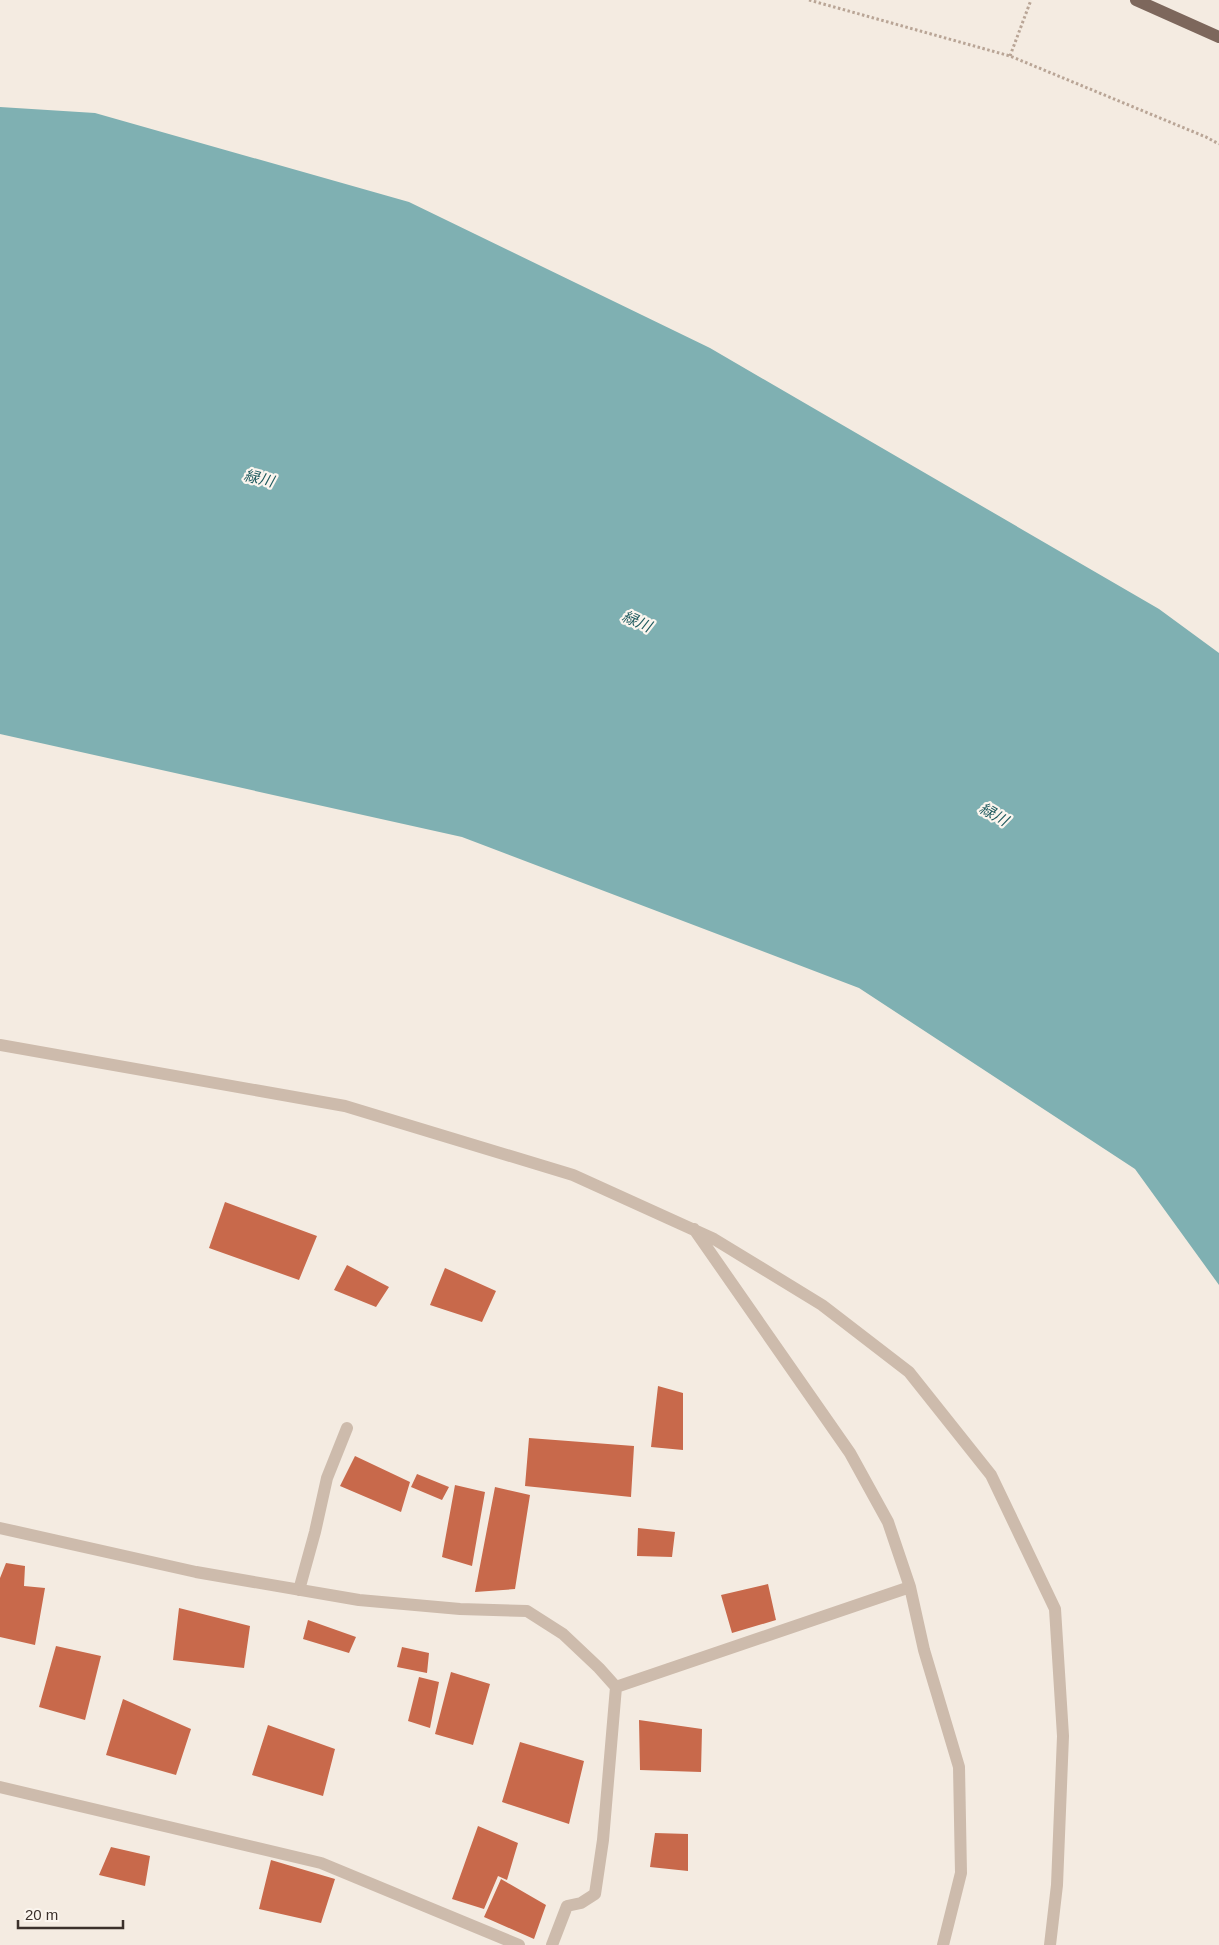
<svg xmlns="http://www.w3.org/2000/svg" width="1219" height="1945" font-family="Helvetica,'Noto Sans JP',sans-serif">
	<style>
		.water { fill: #7fb0b2 }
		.building { fill: #c8694b }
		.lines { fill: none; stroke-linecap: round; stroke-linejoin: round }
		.path { stroke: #b9a596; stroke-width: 3; stroke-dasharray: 2.5 2.5; stroke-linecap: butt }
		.minor { stroke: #cdbbac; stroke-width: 12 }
		.primary { stroke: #7d675c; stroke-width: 12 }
		.labels { text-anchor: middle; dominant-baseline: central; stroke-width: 4.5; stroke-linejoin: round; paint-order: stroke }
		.water-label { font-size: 15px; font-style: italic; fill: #1f5a5e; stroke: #fbf5ee }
	</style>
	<rect width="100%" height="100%" fill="#f4ebe1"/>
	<!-- water -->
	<path class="water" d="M 0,107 L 95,113 L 409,202 L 710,348 L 1159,609 L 1219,653 L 1219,1285 L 1135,1169 L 859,988 L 462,837 L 0,734 Z"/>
	<!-- building -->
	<path class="building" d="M 225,1202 L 317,1236 L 299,1280 L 209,1248 Z
		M 347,1265 L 389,1287 L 376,1307 L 334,1290 Z
		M 445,1268 L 496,1291 L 482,1322 L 430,1305 Z
		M 658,1386 L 683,1393 L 683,1450 L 651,1447 Z
		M 529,1438 L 634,1446 L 631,1497 L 525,1486 Z
		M 355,1456 L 410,1482 L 401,1512 L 340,1486 Z
		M 417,1474 L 449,1487 L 442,1500 L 411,1487 Z
		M 455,1485 L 485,1492 L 472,1566 L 442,1557 Z
		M 495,1487 L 530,1495 L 515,1589 L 475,1592 Z
		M 638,1528 L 675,1532 L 672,1557 L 637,1556 Z
		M 6,1563 L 25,1566 L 24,1586 L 45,1588 L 35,1645 L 0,1637 L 0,1578 Z
		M 768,1584 L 776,1620 L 732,1633 L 721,1595 Z
		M 179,1608 L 250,1626 L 244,1668 L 173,1660 Z
		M 308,1620 L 356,1637 L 349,1653 L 303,1639 Z
		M 56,1646 L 101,1656 L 85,1720 L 39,1707 Z
		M 402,1647 L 429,1653 L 427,1673 L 397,1667 Z
		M 451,1672 L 490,1684 L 473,1745 L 435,1734 Z
		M 419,1677 L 439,1682 L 430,1728 L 408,1721 Z
		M 123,1699 L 191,1729 L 176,1775 L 106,1755 Z
		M 639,1720 L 702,1729 L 701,1772 L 640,1770 Z
		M 268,1725 L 335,1749 L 323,1796 L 252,1775 Z
		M 520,1742 L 584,1761 L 569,1824 L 502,1802 Z
		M 478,1826 L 518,1843 L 507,1880 L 498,1876 L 484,1909 L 452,1899 Z
		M 655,1833 L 688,1834 L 688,1871 L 650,1867 Z
		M 111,1847 L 150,1856 L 145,1886 L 99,1875 Z
		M 271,1860 L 335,1879 L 321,1923 L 259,1909 Z
		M 501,1879 L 546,1905 L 534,1939 L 484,1917 Z"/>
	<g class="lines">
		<!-- path -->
		<path class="path" d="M 809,0 L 1010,56 L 1206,137 L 1219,144
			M 1010,56 L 1031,0"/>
		<!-- minor -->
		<path class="minor" d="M 0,1045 L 345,1106 L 573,1175 L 714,1239 L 822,1305 L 909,1372 L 991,1475 L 1055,1609 L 1063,1736 L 1057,1885 L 1050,1945
			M 694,1229 L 850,1453 L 888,1522 L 910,1587 L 924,1650 L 959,1767 L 961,1873 L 943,1945
			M 0,1528 L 196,1572 L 359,1600 L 460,1609 L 527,1611 L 563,1634 L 599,1668 L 616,1687 L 603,1840 L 595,1894 L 581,1903 L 567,1906 L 552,1945
			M 299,1590 L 315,1532 L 327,1478 L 347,1428
			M 616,1687 L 910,1587
			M 0,1787 L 321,1863 L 519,1945"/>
		<!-- primary -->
		<path class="primary" d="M 1136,0 L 1219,37"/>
	</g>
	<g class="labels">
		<!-- water labels -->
		<g class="water-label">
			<text transform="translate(259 478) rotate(14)">緑川</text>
			<text transform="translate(637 621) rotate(24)">緑川</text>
			<text transform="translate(994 814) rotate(30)">緑川</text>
		</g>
	</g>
	<!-- scale -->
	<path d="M18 1920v8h105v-8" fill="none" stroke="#3b302b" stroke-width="2.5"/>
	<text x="25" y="1920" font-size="15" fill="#3b302b" stroke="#fbf5ee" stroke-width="4" paint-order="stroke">20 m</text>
</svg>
